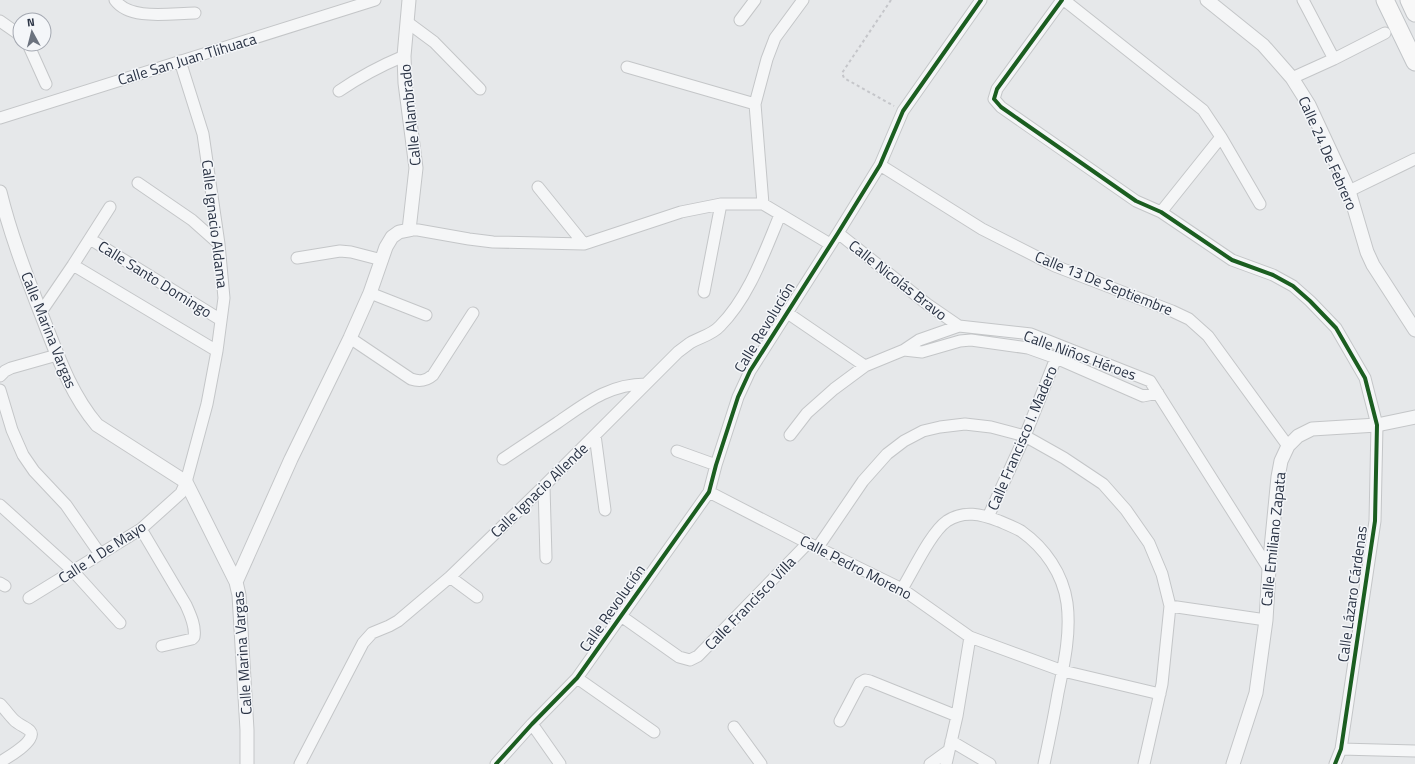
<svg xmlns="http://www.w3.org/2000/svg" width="1415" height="764" font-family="'Titillium Web',sans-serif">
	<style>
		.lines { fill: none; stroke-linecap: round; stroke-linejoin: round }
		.minor-casing { stroke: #c4c6c8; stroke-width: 13 }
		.tertiary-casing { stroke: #c4c6c8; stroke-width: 15 }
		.primary-casing { stroke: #c2c5c8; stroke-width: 19 }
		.path { stroke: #c5c6ca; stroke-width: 2; stroke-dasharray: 3 3; stroke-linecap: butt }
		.minor { stroke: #f5f6f7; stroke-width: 11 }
		.tertiary { stroke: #f5f6f7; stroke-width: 13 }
		.primary { stroke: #f8f8f8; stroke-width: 17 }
		.cycleway-casing { stroke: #f4f6f9; stroke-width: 6 }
		.cycleway { stroke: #1b5e20; stroke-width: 4 }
		.labels { text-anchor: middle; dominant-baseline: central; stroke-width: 3; stroke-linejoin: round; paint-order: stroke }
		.street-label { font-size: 15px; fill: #2b3445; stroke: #f4f6f9 }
	</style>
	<rect width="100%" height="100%" fill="#e6e8ea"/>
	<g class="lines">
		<!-- minor casing -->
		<g class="minor-casing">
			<path id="minor" d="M 115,0 C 130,21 171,13 195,13
				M 1062,0 L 997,89 L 994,99 L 1001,107 L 1136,201 L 1161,212 L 1232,260 L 1273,275 L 1293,286 L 1310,301 L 1336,328 L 1365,378 L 1377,425 L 1375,521 L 1341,749 L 1335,764
				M 1064,0 L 1203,110 L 1221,137 L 1260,204
				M 1303,0 L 1334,59
				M 740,20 L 755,0
				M 0,21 L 20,35
				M 407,22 L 434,42 L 480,89
				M 28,44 L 46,84
				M 627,67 L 755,104
				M 1292,78 L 1334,59 L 1385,33
				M 339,91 C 361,76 380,66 404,56
				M 0,118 L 375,0
				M 880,165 L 982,229 L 1055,266 L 1172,311 L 1189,319 L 1208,336 L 1288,446
				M 138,183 L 192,220 L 219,244
				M 538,187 L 584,244
				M 1349,191 L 1415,159
				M 763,204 L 755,104 L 767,59 L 775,38 L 803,0
				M 763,204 L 830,244
				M 1161,212 L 1221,137
				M 409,230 L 418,230 L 469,239 L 493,242 L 584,244 L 681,212 L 721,204 L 763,204
				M 838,233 L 927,304 L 959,326
				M 90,239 L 221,320
				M 297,258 L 340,251 L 351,252 L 382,260
				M 73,265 L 217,351
				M 704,292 L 721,204
				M 370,293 L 426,315
				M 41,312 L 73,265 L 110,207
				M 786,312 L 865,366
				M 350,338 L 411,379 C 420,382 426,381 433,375 L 473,313
				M 904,350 L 922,352 L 960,341 L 971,340 L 1028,348 L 1056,358 L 1143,396 L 1158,393
				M 0,376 L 5,371 L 11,368 L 57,355
				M 0,390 L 12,430 L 23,455 L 34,471 L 66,505 L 100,554
				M 595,435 L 605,510
				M 790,435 L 807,413 L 834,389 L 865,366 L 904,350 L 919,340 L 959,326 L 1031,334 L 1150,381 L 1269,569
				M 677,451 L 716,465
				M 503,459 C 521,447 539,435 557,423 C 586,403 609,384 646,384
				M 544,486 L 546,558
				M 709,492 L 808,543 L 902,589 L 970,637 L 1063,671 L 1160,694
				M 0,505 L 73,571 L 120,623
				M 988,517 L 1025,436 L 1056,358
				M 141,529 L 186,605 C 190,614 196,626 194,637 L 192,639 L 162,646
				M 818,547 L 863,481 L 887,454 L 904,441 L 923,431 L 940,427 L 965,424 L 991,427 L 1025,436 L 1064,458 L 1103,484 L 1126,510 L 1149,543 L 1162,574 L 1170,606 L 1162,684 L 1144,764
				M 450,577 L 477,597
				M 0,583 L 5,586
				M 902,589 C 913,571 931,532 947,521 C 964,510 981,514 999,521 C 1006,524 1014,527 1021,531 C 1045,548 1063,574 1067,603 C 1071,633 1064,664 1058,693 C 1054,717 1049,740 1044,764
				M 29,598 L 141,529 L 181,493 L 186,482 L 207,404 L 217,351 L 224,298 L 219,244 L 203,134 L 180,61
				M 1170,606 L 1266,620
				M 621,616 L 679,657 L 690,660 L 698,656 L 808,543
				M 577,678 L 654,732
				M 0,704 C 5,709 9,715 14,720 C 19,725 26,727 30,731 C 38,740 7,758 0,762
				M 840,721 L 860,683 L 865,680 L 870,681 L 957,716
				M 532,724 L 560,764
				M 734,727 L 761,764
				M 951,741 L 990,764
				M 1341,749 L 1415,751
				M 300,764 L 363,643 L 372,633 L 389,626 L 398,621 L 450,577 L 544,486 L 678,352 C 682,349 686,346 690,343 C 700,337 712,335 720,326 C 749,297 764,253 780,215
				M 496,764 L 532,724 L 577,678 L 709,492 L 716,465 L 738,397 L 750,371 L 838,233 L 880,165 L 903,111 L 981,0
				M 930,764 L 948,751
				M 946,764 L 957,716 L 970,637"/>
		</g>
		<!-- tertiary casing -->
		<g class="tertiary-casing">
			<path id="tertiary" d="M 1207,0 L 1263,45 L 1292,78 L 1309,105 L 1349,191 L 1367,252 L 1373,265 L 1415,330
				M 0,192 C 10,233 25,272 40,311 C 56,351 69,392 97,425 L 186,482 L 236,582 L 239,595 L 247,730 L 247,764
				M 236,582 L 291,459 L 350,338 L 370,293 L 386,247 L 392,237 L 399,232 L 409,230 L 416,168 L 405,83 L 404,56 L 409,0
				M 1233,764 L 1256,693 L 1266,620 L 1269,569 L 1278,477 L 1281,461 L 1288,446 L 1298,436 L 1312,429 L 1377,425 L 1415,417"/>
		</g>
		<!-- primary casing -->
		<g class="primary-casing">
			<path id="primary" d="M 1385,0 L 1415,62
				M 1409,0 L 1415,13"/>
		</g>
		<!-- path -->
		<path class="path" d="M 891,0 L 842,73 L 844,78 L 894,106"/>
		<!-- minor -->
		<use href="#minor" class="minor"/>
		<!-- tertiary -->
		<use href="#tertiary" class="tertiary"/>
		<!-- primary -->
		<use href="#primary" class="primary"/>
		<!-- cycleway casing -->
		<g class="cycleway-casing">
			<path id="cycleway" d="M 1062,0 L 997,89 L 994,99 L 1001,107 L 1136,201 L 1161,212 L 1232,260 L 1273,275 L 1293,286 L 1310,301 L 1336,328 L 1365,378 L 1377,425 L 1375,521 L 1341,749 L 1335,764
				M 496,764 L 532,724 L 577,678 L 709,492 L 716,465 L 738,397 L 750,371 L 838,233 L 880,165 L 903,111 L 981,0"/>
		</g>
		<!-- cycleway -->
		<use href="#cycleway" class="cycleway"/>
	</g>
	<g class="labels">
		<!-- street labels -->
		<g class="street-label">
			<text transform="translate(187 59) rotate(-17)">Calle San Juan Tlihuaca</text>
			<text transform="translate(410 115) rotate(-96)">Calle Alambrado</text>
			<text transform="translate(1328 153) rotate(66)">Calle 24 De Febrero</text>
			<text transform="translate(215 224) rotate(83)">Calle Ignacio Aldama</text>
			<text transform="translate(155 279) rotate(32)">Calle Santo Domingo</text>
			<text transform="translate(898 280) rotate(38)">Calle Nicolás Bravo</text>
			<text transform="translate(1104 283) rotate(22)">Calle 13 De Septiembre</text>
			<text transform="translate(764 327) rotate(-59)">Calle Revolución</text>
			<text transform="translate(49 330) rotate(68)">Calle Marina Vargas</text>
			<text transform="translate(1080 355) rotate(20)">Calle Niños Héroes</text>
			<text transform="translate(1022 438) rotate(-67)">Calle Francisco I. Madero</text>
			<text transform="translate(539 490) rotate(-44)">Calle Ignacio Allende</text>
			<text transform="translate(1273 539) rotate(-84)">Calle Emiliano Zapata</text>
			<text transform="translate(102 552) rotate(-33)">Calle 1 De Mayo</text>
			<text transform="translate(856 567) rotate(27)">Calle Pedro Moreno</text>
			<text transform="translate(1352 594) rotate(-82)">Calle Lázaro Cárdenas</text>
			<text transform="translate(750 603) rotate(-46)">Calle Francisco Villa</text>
			<text transform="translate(612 608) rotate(-55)">Calle Revolución</text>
			<text transform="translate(242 653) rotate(-94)">Calle Marina Vargas</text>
		</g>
	</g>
	<!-- north arrow -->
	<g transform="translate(32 32) rotate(353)"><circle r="19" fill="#f4f6f9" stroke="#a4a8b1"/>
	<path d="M0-3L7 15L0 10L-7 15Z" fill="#6c737f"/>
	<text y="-6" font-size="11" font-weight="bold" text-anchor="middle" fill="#2b3445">N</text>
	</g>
</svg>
